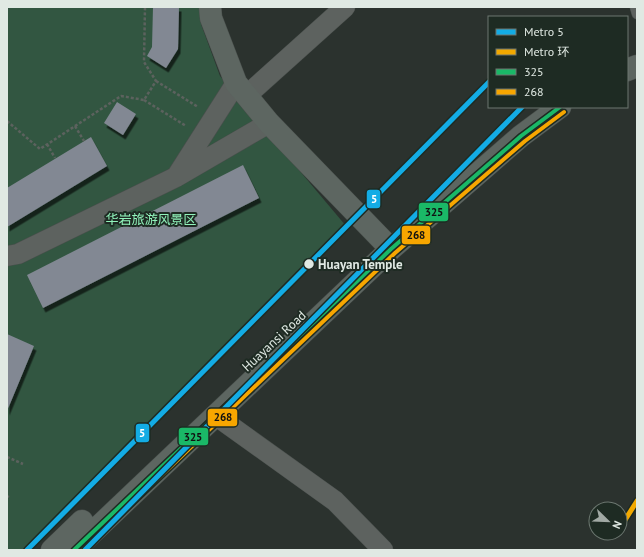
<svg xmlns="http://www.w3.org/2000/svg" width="644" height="557" font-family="'PT Sans','Noto Sans SC',sans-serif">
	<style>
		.green { fill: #325641 }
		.building { fill: #828893; filter: url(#shadow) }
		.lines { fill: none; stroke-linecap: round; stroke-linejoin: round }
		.lane-casing { stroke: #494f4c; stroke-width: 11 }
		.street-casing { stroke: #494f4c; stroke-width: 21 }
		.secondary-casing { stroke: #494f4c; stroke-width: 23 }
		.path { stroke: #5c625e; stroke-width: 2.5; stroke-dasharray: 3 2; stroke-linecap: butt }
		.lane { stroke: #5d625f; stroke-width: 10 }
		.street { stroke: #5d625f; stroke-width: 20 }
		.secondary { stroke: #5d6661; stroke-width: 22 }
		.bus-1-casing { stroke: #1e2b23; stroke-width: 7 }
		.bus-2-casing { stroke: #1e2b23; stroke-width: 7 }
		.bus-1 { stroke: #1ab867; stroke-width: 4 }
		.bus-2 { stroke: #f7a600; stroke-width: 4 }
		.metro-1-casing { stroke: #1e2b23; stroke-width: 8 }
		.metro-2-casing { stroke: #1e2b23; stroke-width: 8 }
		.metro-1 { stroke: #13ace5; stroke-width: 5 }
		.metro-2 { stroke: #f2a900; stroke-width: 5 }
		.stop-dot { fill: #e0e9e3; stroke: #1e2b23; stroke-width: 1.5 }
		.labels { text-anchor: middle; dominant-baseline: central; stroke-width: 4; stroke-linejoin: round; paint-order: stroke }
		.park-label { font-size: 13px; fill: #91f4bb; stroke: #1e2b23 }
		.stop-label { font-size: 13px; font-weight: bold; fill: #e0e9e3; stroke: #1e2b23; text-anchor: start }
		.street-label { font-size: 13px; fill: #e0e9e3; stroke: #1e2b23 }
		.line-badge { stroke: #1e2b23; stroke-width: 1.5 }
		.badge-label { font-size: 11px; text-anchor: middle; font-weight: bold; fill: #fff }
		.pale-badge-label { font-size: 11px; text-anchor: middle; font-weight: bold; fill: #111 }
	</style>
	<defs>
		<filter id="shadow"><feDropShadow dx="2.5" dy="4.5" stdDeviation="0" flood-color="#0009"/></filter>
	</defs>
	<rect width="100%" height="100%" fill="#2b322e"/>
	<!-- green -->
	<path class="green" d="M 7,7 L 200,7 L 201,24 L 220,76 L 346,226 L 30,550 L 7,550 Z"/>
	<!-- building -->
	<path class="building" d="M 153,7 L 179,7 L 178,49 L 166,68 L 147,56 L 152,47 Z
		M 117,102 L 136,114 L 123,135 L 104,123 Z
		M 91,137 L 107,166 L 7,227 L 7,188 Z
		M 243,165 L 259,198 L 43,308 L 27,275 Z
		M 7,334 L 34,346 L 7,411 Z"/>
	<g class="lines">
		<!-- lane casing -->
		<g class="lane-casing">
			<path id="lane" d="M 635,7 L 637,14"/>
		</g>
		<!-- street casing -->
		<g class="street-casing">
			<path id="street" d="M 246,96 L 345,7
				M 178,174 L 236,83
				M 7,256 L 18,254 L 176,177 L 269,123
				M 215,415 L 335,501 L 383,550"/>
		</g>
		<!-- secondary casing -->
		<g class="secondary-casing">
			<path id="secondary" d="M 210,7 L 211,18 L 236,83 L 269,123 L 391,249
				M 627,70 L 637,66
				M 52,550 L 82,521
				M 74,550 L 391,249 L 521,136 L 560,107"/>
		</g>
		<!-- path -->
		<path class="path" d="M 156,81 L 198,107
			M 144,100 L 186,126
			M 7,121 L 40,149 L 121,96 L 144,100 L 156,81 L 144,62 L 145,7
			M 75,126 L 84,141
			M 47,144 L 55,158
			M 7,457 L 23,464
			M 7,496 L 9,497"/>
		<!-- lane -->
		<use href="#lane" class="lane"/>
		<!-- street -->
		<use href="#street" class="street"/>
		<!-- secondary -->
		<use href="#secondary" class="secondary"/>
		<!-- bus-1 casing -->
		<g class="bus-1-casing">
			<path id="bus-1" d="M 74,550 L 391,249 L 521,136 L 560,107"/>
		</g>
		<!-- bus-2 casing -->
		<g class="bus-2-casing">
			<path id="bus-2" d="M 83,550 L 395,253 L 525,141 L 564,112"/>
		</g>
		<!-- bus-1 -->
		<use href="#bus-1" class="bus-1"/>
		<!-- bus-2 -->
		<use href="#bus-2" class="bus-2"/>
		<!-- metro-1 casing -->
		<g class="metro-1-casing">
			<path id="metro-1" d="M 27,550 L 489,82
				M 85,550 L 522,107"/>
		</g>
		<!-- metro-2 casing -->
		<g class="metro-2-casing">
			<path id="metro-2" d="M 620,528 L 637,501"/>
		</g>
		<!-- metro-1 -->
		<use href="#metro-1" class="metro-1"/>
		<!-- metro-2 -->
		<use href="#metro-2" class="metro-2"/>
	</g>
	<!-- markers -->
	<circle class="stop-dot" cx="309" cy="264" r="5.5"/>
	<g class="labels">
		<!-- park labels -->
		<g class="park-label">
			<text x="151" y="219">华岩旅游风景区</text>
		</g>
		<!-- stop labels -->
		<g class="stop-label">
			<text x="318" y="264">Huayan Temple</text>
		</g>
		<!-- street labels -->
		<g class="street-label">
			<text transform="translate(274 341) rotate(-43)">Huayansi Road</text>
		</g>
	</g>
	<g class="line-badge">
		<rect x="366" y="189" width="15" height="20" rx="4" fill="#13ace5"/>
		<rect x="418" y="202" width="31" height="20" rx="4" fill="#1ab867"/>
		<rect x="401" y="225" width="30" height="20" rx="4" fill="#f7a600"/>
		<rect x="207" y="408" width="31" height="19" rx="4" fill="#f7a600"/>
		<rect x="135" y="423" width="15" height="20" rx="4" fill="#13ace5"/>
		<rect x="178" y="427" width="31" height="19" rx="4" fill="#1ab867"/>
	</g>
	<g class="badge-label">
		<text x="374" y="203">5</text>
		<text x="142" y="437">5</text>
	</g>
	<g class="pale-badge-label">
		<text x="434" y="216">325</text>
		<text x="416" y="239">268</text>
		<text x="223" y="421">268</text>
		<text x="193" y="441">325</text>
	</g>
	<!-- border -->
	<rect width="644" height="557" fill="none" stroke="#e0e9e3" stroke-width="16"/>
	<!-- legend -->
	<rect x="488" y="16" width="140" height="92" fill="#1e2b23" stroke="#6c7770"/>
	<rect x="496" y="29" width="20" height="6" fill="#13ace5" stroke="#6c7770"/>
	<text x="524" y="36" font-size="12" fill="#e0e9e3">Metro 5</text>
	<rect x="496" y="49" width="20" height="6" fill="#f2a900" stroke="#6c7770"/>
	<text x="524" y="56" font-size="12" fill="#e0e9e3">Metro 环</text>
	<rect x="496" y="69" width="20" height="6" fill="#1ab867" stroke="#6c7770"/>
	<text x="524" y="76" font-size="12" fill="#e0e9e3">325</text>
	<rect x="496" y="89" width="20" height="6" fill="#f7a600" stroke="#6c7770"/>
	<text x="524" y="96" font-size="12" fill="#e0e9e3">268</text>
	<!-- north arrow -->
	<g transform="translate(608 521) rotate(113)"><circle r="19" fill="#1e2b23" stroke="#6c7770"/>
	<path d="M0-3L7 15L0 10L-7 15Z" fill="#a1a9a4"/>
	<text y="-6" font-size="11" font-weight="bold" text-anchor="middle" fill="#e0e9e3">N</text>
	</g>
</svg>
